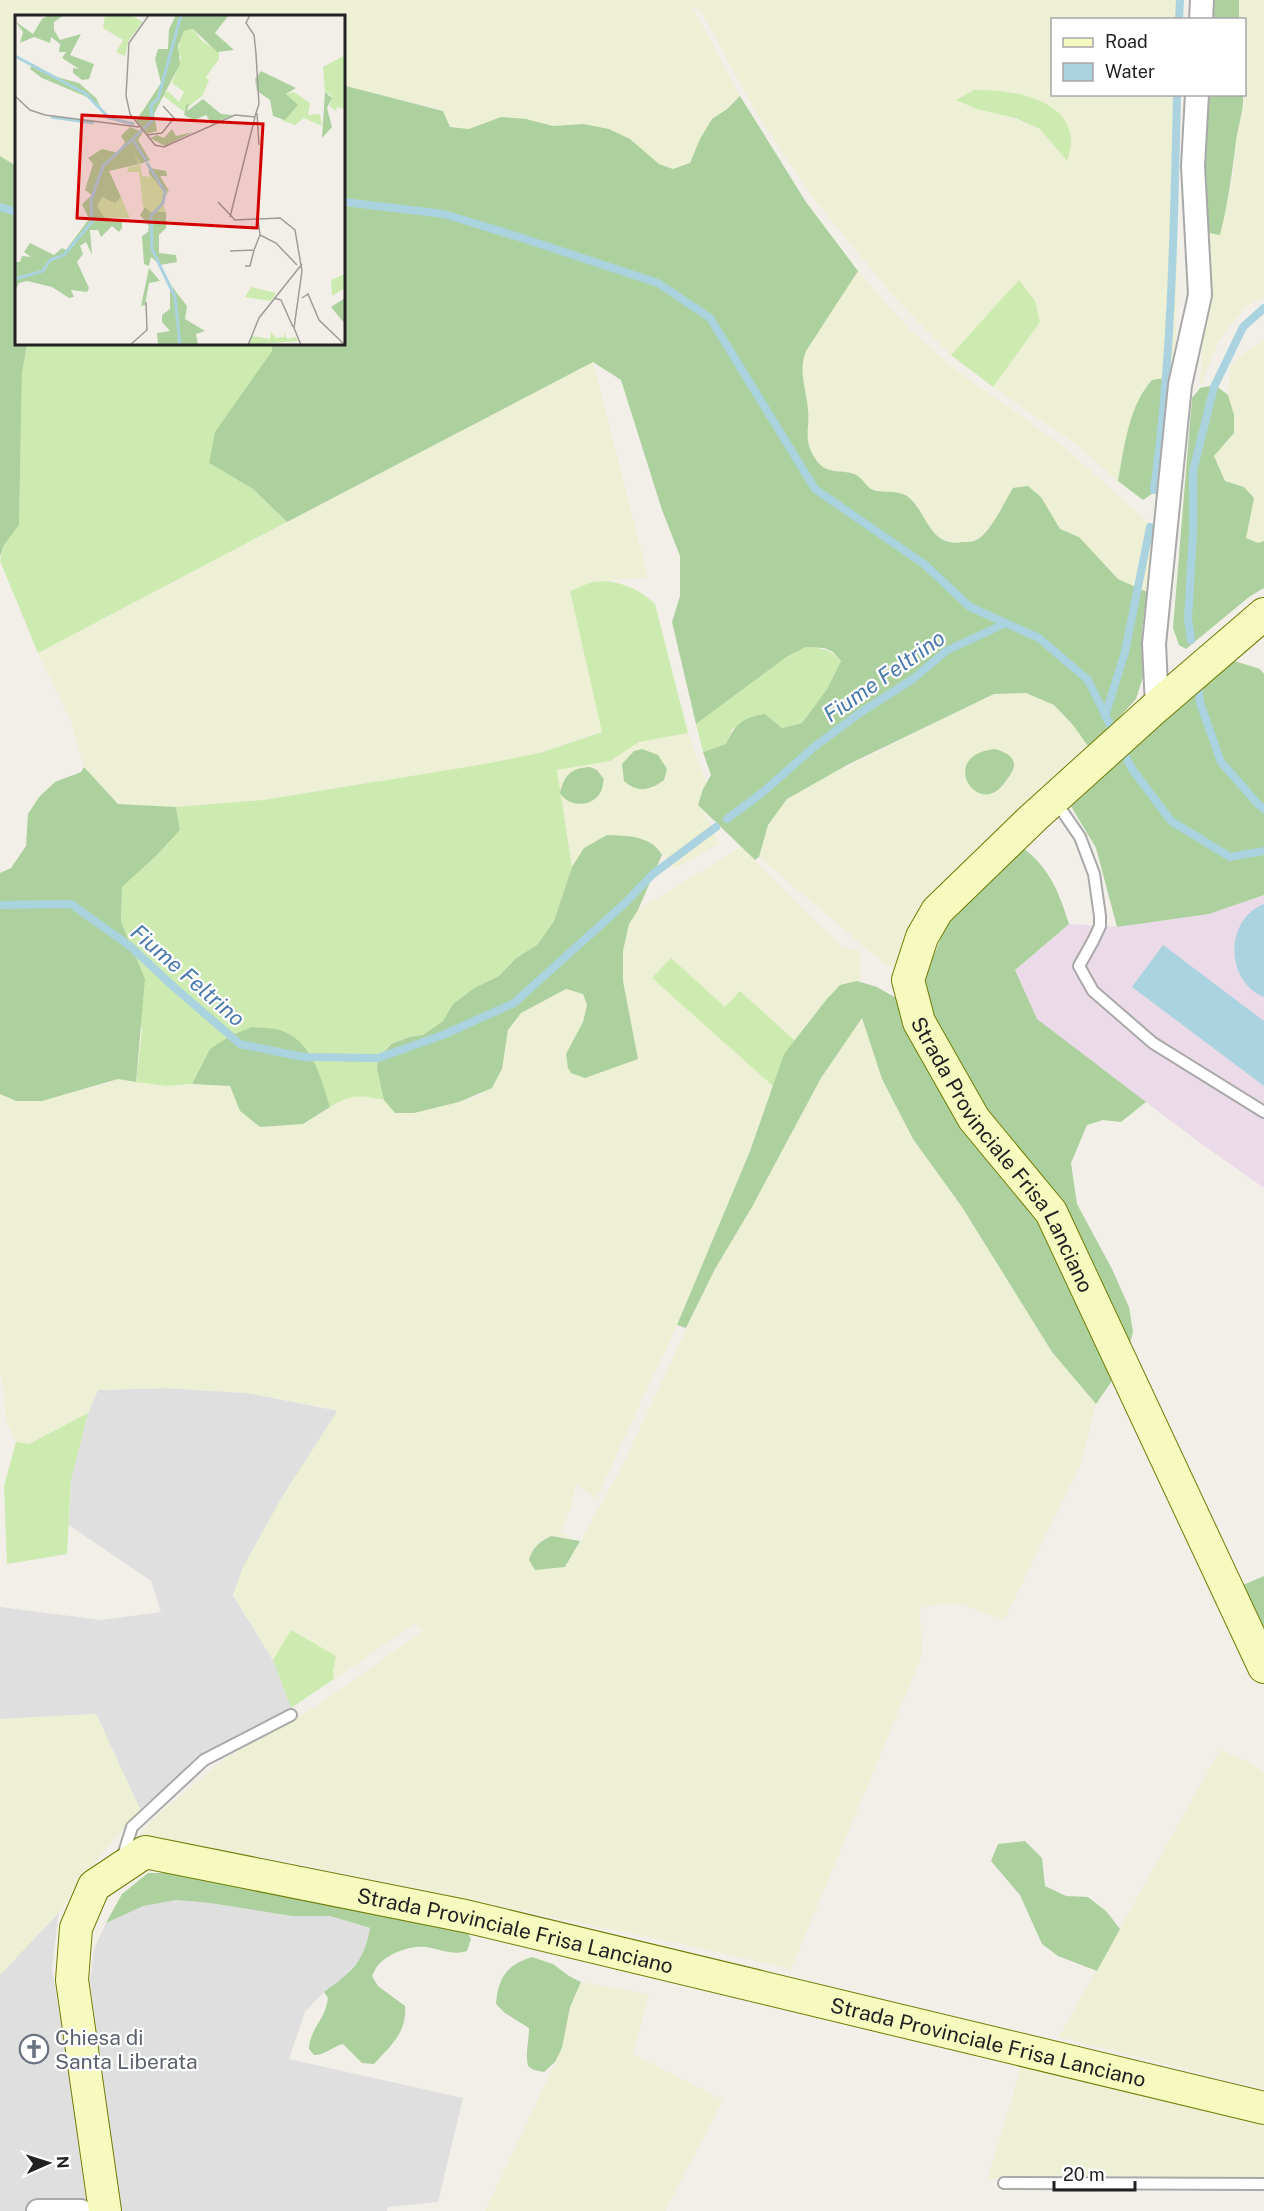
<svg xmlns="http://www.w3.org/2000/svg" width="1264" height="2211" font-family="'Public Sans',sans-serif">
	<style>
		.residential { fill: #e0dfdf }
		.industrial { fill: #ebdbe8 }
		.farmland { fill: #eef0d5; fill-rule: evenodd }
		.grass { fill: #cdebb0 }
		.forest { fill: #add19e }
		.water { fill: #aad3df }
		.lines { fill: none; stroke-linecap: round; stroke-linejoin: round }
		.stream { stroke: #aad3df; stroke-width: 8 }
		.lane-casing { stroke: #a9a9a9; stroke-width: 14 }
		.street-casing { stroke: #a9a9a9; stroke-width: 26 }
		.secondary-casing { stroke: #707d05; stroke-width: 34 }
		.lane { stroke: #fff; stroke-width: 10 }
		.street { stroke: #fff; stroke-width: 22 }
		.secondary { stroke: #f7fabf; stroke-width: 32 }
		.labels { text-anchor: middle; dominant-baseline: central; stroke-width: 4.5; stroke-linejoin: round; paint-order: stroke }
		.street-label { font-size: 21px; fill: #222; stroke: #fff }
		.worship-label { font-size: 21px; fill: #5b616d; stroke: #fff; text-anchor: start }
		.water-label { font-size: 22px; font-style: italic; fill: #4a7aab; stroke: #fff }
		.inset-river { fill: none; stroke: #aad3df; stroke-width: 3 }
		.inset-road { fill: none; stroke: #9f9d99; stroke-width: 1.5 }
		.view { fill: #d40000; fill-opacity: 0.15; stroke: #d40000; stroke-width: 3 }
		.inset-edge { fill: none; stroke: #222; stroke-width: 3 }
	</style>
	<rect width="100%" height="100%" fill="#f2efe9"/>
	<!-- residential -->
	<path class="residential" d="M 167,1388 L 247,1393 L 339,1411 L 282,1497 L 233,1595 L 273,1660 L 291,1708 L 270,1723 L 201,1757 L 140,1809 L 96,1714 L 0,1719 L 0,1607 L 101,1620 L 161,1612 L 151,1581 L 69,1525 L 71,1480 L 88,1413 L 98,1390 Z
		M 176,1900 L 210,1903 L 292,1916 L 330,1916 L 371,1929 L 363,1955 L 345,1976 L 324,1992 L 305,2012 L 289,2059 L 463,2098 L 438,2202 L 388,2207 L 387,2211 L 118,2211 L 90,1981 L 94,1949 L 106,1923 L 143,1905 Z
		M 59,1911 L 52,1968 L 69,2071 L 87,2211 L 0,2211 L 0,1975 Z"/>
	<!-- industrial -->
	<path class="industrial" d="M 1264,895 L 1264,1188 L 1199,1142 L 1037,1020 L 1015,970 L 1069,924 L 1117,927 L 1209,914 Z"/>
	<!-- farmland -->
	<path class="farmland" d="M 0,0 L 1183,0 L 1183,19 L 1052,20 L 1052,94 L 1180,95 L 1176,340 L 1172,377 L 1144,388 L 1124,448 L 1118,481 L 1071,440 L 993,387 L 1040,322 L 1019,281 L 951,355 L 894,297 L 810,194 L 759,118 L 701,11 L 692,6 L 740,96 L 727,109 L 712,119 L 700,139 L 690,163 L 673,169 L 659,165 L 650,158 L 583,124 L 553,126 L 526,119 L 501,117 L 469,129 L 450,127 L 443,110 L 346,86 L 344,95 L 344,16 L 16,16 L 16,166 L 0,156 ZM 1002,114 L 1063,115 L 1055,148 L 1040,129 Z
		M 1239,0 L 1264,0 L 1264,296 L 1245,307 L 1218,342 L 1200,388 L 1209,233 L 1220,234 L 1233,177 L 1236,140 L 1244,103 L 1244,20 L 1239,19 Z
		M 858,271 L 910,330 L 957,371 L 1063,446 L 1158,531 L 1147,592 L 1118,579 L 1079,537 L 1060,529 L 1041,497 L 1013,489 L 990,527 L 976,540 L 957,543 L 942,539 L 930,530 L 916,504 L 905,495 L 871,489 L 853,473 L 827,470 L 818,464 L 809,448 L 806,434 L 808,412 L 801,372 L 802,361 L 806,351 Z
		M 1264,341 L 1264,541 L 1258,544 L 1245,538 L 1254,498 L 1244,487 L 1225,481 L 1214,456 L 1234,433 L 1234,415 L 1228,395 L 1231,364 L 1251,348 Z
		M 593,362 L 648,577 L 592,582 L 570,591 L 603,731 L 540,753 L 479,765 L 263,800 L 176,807 L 118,805 L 84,767 L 71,722 L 38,653 Z
		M 1026,693 L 1054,705 L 1073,725 L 1090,749 L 896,967 L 887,966 L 759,857 L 768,825 L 787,799 L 808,786 L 994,694 Z
		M 688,733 L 706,783 L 698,805 L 705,814 L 719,844 L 676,868 L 650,841 L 584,848 L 572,867 L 557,769 L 610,761 L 639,742 Z
		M 741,847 L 841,946 L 860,952 L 861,982 L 857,981 L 826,1000 L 784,1054 L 750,1150 L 677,1325 L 596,1499 L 575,1483 L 575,1490 L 572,1504 L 561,1532 L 572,1538 L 551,1536 L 540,1541 L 532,1550 L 566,1567 L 621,1468 L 715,1269 L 752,1207 L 821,1078 L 862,1018 L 882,1079 L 913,1139 L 962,1207 L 1052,1352 L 1096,1404 L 1080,1466 L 1004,1620 L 962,1604 L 939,1604 L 920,1608 L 922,1655 L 791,1969 L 682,1944 L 280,1860 L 144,1841 L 143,1833 L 152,1819 L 226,1758 L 317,1706 L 423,1631 L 415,1624 L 334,1679 L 333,1671 L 292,1630 L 273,1660 L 233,1595 L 243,1567 L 282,1497 L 338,1410 L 247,1393 L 167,1388 L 98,1390 L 88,1413 L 29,1444 L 16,1442 L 6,1420 L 4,1392 L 0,1374 L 0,1094 L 16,1101 L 100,1086 L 118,1079 L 167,1086 L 213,1084 L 230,1086 L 240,1111 L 260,1127 L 303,1124 L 345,1098 L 359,1095 L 384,1100 L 395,1113 L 414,1113 L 459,1102 L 481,1095 L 502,1069 L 508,1030 L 521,1013 L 566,989 L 583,994 L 587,1005 L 583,1022 L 576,1037 L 601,1073 L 617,1065 L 638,1059 L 623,981 L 623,951 L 629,924 L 638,910 Z
		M 96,1714 L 140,1809 L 93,1864 L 56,1916 L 0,1975 L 0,1719 Z
		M 1220,1750 L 1246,1761 L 1264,1773 L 1264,2089 L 1059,2037 Z
		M 581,1982 L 649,1994 L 633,2054 L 723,2100 L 665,2211 L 485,2211 L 562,2049 L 570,2007 Z
		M 1023,2061 L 1264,2120 L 1264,2179 L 1153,2179 L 1064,2175 L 988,2178 Z"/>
	<!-- grass -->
	<path class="grass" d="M 974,90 C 1007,89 1067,97 1071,138 C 1072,145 1069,154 1067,161 L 1040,129 L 1015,118 L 977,109 L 956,100 Z
		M 1019,280 L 1035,301 L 1040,322 L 993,387 L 951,355 Z
		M 27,344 L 272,344 L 272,351 L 247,388 L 209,463 L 253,489 L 287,522 L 38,653 L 0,561 L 4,545 L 19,524 L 22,374 Z
		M 607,581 C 627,584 641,591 655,604 L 688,733 L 639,742 L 610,761 L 557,770 L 572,867 L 554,921 L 537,945 L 516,958 L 499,976 L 474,988 L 453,1004 L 444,1021 L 423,1035 L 409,1037 L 390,1044 L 378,1058 L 377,1070 L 384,1100 C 359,1095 352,1094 330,1107 C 322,1082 309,1034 277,1030 C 269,1029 222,1045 210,1049 L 192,1084 L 167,1086 L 136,1082 L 142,1030 L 121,922 L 122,887 L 156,856 L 180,830 L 176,807 L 263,800 L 479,765 L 540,753 L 602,732 L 570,591 L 592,582 Z
		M 806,647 C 822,648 830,649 841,661 L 827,689 L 802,723 L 782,728 L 765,714 L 732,729 L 726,744 L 703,752 L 696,724 L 788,656 Z
		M 671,958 L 725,1007 L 740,991 L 795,1041 L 784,1054 L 773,1086 L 652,978 Z
		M 88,1413 L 71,1480 L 67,1554 L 7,1564 L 4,1486 L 16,1442 L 29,1444 Z
		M 291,1630 L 336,1656 L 333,1671 L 334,1679 L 291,1708 L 273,1660 Z"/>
	<!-- forest -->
	<path class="forest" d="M 1209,0 L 1239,0 L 1239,19 L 1207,20 Z
		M 346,86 L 443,111 L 450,127 L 469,129 L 501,117 L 526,119 L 553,126 L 583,124 L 609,129 L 630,139 L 659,164 L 673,169 L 690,163 L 700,139 L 712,119 L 727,109 L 740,96 L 806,202 L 858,271 L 806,351 C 798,371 806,388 808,409 C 810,431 802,440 817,461 C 827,475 841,469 854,474 C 862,477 865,485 871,489 C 881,494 896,489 907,496 C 927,510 928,548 963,542 C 966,542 973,542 976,540 C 991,533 1004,502 1013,488 L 1028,486 L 1041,497 L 1060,529 L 1079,537 L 1118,579 L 1147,592 L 1142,630 L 1143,677 L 1136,699 L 1090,749 L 1073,725 L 1054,705 L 1026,693 L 994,694 L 849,764 L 787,799 L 768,825 L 759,857 L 755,860 L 698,805 L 703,789 L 711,775 L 703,752 L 726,744 C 735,724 743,717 765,714 L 782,728 L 802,723 L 827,689 L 841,661 L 833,652 L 824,648 L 806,647 L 788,656 L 696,724 L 672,622 L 680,596 L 680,556 L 662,510 L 621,380 L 593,362 L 287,522 L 253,489 L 209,463 L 215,432 L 272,351 L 272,344 L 344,344 L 344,96 Z
		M 1202,95 L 1243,95 C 1244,110 1238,126 1236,141 C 1232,173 1228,204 1220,235 L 1209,233 L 1203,220 Z
		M 0,156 L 16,166 L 16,344 L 27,344 L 22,374 L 19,525 L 4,545 L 0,557 Z
		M 1172,377 L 1162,469 L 1156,491 L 1143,500 L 1118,481 C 1124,448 1129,405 1152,380 Z
		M 1215,385 L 1228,395 L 1234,415 L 1234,433 L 1214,456 L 1225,481 L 1244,487 L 1254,498 L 1246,538 L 1258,543 L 1264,541 L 1264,588 L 1249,597 L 1186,649 L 1179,645 L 1173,628 L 1192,398 L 1200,388 Z
		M 1228,659 L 1260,669 L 1264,674 L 1264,895 L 1209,914 L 1117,927 L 1096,848 L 1069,803 Z
		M 642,749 L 658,755 L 667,769 L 664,780 C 649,791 638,793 624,781 L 622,764 L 634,751 Z
		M 994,749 C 1004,751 1018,757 1013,770 C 1011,774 1008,778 1005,782 C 979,821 936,756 994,749 Z
		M 84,767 L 118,804 L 176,807 L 180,830 L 156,856 L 122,887 L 121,922 L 145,979 L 136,1082 L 118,1079 L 42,1101 L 16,1101 L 0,1094 L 0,873 L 11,868 L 26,846 L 28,814 L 39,797 L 55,782 L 81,772 Z
		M 590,767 L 597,770 L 604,779 C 603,782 603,785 602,789 C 596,807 570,809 560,793 C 564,775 571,768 590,767 Z
		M 607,835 C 627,836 651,835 662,855 L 638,910 L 629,924 L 623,951 L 623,981 L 638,1059 L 585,1078 L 571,1073 L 568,1068 L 566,1054 L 583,1022 L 587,1005 L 583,994 L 566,989 L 521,1013 L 508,1030 L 502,1069 L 492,1088 L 459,1102 L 414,1113 L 395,1113 L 384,1100 L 377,1070 L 378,1058 L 391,1044 L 409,1037 L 423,1035 L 443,1021 L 453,1004 L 474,988 L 499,976 L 516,958 L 537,945 L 554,921 L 572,867 L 584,848 Z
		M 1023,848 C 1049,867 1060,894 1069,924 L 1015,970 L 1037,1019 L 1146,1102 L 1121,1122 L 1103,1120 L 1087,1125 L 1071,1163 L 1077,1204 L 1112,1269 L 1129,1307 L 1133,1332 L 1125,1362 L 931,1032 L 921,986 L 946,926 Z
		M 857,981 L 877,987 L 896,998 L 1019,1195 L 1045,1233 L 1111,1369 L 1112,1381 L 1096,1404 L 1052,1352 L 962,1207 L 913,1139 L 882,1079 L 862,1018 L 821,1078 L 752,1207 L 715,1269 L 686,1328 L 677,1325 L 750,1151 L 784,1054 L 826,1000 L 840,985 Z
		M 252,1027 C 260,1028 269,1028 276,1029 C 311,1037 321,1077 330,1107 L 303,1124 L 260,1127 L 240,1111 L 230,1086 L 192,1084 L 210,1049 L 230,1036 Z
		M 551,1536 L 580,1541 L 565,1567 L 535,1570 L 529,1560 C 533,1547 539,1542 551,1536 Z
		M 1264,1576 L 1264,1642 L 1238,1587 Z
		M 1025,1841 L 1042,1858 L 1045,1886 L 1066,1896 L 1088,1897 L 1107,1912 L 1120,1929 L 1097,1971 L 1058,1956 L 1042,1944 L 1020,1895 L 991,1861 L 998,1844 Z
		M 148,1873 L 181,1873 L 466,1929 L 471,1939 L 467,1951 C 453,1956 440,1949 426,1947 C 411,1945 389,1953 379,1964 C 376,1967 374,1972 372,1976 L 378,1986 L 405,2006 C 407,2033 391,2045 374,2064 L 362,2063 L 343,2044 C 332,2047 325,2055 314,2055 L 309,2049 C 310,2027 325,2022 328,1998 L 324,1992 C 351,1972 364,1963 370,1928 L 330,1916 L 292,1916 L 210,1903 L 176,1900 L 143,1906 L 106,1923 L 122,1894 Z
		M 532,1957 L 553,1964 L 569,1976 L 581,1982 L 570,2007 L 562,2048 L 555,2062 L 544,2072 L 534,2070 L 528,2066 C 525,2052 529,2042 529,2028 L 505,2013 L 496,2004 C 498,1977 507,1965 532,1957 Z"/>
	<!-- water -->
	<path class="water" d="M 1264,904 L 1264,997 C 1225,981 1224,920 1264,904 Z
		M 1163,945 L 1264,1021 L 1264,1086 L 1132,987 Z"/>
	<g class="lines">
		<!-- stream -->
		<path class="stream" d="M 1179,20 L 1180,0
			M 344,202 L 444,214 L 522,238 L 658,283 L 710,318 L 815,489 L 924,564 L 970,607 L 1039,638 L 1088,680 L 1115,735
			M 0,207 L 16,212
			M 1154,490 C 1172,359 1174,226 1177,94
			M 1191,640 L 1188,619 L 1193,532 L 1193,471 L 1214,387 L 1243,327 L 1264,308
			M 1199,692 L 1200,703 L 1221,762 L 1258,804 L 1264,809
			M 1105,716 L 1125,652 L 1150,527
			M 1121,747 L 1132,769 L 1171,821 L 1230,857 L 1264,851
			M 727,819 L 763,792 L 814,747 L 861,712 L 913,679 L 946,651 L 1006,623
			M 0,905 L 71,904 L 130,946 L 175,988 L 240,1044 L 303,1057 L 378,1058 L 443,1035 L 514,1003 L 624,904 L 653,874 L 716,827"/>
		<!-- lane casing -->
		<g class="lane-casing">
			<path id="lane" d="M 1056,802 L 1080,837 L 1094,874 L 1100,916 L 1100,926 L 1093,941 L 1079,966 L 1093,991 L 1153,1043 L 1264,1112
				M 122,1859 L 132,1827 L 204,1760 L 291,1715
				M 1004,2183 L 1264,2184"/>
		</g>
		<!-- street casing -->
		<g class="street-casing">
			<path id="street" d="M 1201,20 L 1202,0
				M 1157,706 L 1154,644 L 1180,385 L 1200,295 L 1193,166 L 1197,94
				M 38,2211 L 81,2211"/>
		</g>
		<!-- secondary casing -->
		<g class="secondary-casing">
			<g id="secondary">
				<path id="s1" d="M 1264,614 L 1157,706 L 1033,818 L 937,911 L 922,937 L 908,980 L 919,1022 L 974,1119 L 1051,1212 L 1264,1667"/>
				<path id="s2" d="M 105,2211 L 72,1980 L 76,1928 L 94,1886 L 145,1852 L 465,1916 L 1264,2108"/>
			</g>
		</g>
		<!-- lane -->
		<use href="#lane" class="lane"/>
		<!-- street -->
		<use href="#street" class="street"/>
		<!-- secondary -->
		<use href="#secondary" class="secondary"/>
	</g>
	<!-- icons -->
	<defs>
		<g id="church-ring" transform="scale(1.5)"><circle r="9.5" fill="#fff" stroke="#6b7280" stroke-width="1.5"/><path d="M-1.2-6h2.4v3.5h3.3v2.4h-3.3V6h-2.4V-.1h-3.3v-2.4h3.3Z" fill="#6b7280"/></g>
	</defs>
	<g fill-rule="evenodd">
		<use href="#church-ring" x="34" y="2049"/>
	</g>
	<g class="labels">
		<!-- street labels -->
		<g class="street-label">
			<text stroke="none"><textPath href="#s1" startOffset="718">Strada Provinciale Frisa Lanciano</textPath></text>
			<text stroke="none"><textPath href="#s2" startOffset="771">Strada Provinciale Frisa Lanciano</textPath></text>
			<text stroke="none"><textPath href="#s2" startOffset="1257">Strada Provinciale Frisa Lanciano</textPath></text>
		</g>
		<!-- worship labels -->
		<g class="worship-label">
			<text x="55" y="2037">Chiesa di<tspan x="55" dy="24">Santa Liberata</tspan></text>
		</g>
		<!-- water labels -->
		<g class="water-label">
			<text transform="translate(884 676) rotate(-35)">Fiume Feltrino</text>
			<text transform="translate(188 975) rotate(41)">Fiume Feltrino</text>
		</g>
	</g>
	<!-- overview -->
	<g transform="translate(15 15)">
		<rect width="330" height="330" fill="#f2efe9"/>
		<path d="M 90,0 L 116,0 L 128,7 L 114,25 L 110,41 L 101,37 L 108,25 L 88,13 ZM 178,14 L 186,25 L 204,37 L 204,44 L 191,62 L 194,66 L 197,58 L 188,80 L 168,96 L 147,80 L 153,76 L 164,87 L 169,77 L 157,68 L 166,43 L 163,37 L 166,22 L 169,16 ZM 330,40 L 330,94 L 322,92 L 321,96 L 315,92 L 316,80 L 310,77 L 308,52 ZM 279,77 L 295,88 L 293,100 L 305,99 L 307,111 L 289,103 L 280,110 L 266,105 L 282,92 L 271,79 ZM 121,138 L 124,141 L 127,161 L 139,162 L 153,177 L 147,187 L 151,197 L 135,197 L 128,192 L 124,157 L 112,157 L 114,152 L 124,150 L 118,140 ZM 87,182 L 98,187 L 106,182 L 115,203 L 88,202 L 82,191 ZM 330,259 L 330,273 L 317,281 L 316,265 ZM 236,272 L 261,278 L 256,286 L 235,283 L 230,282 ZM 256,317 L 261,323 L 269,322 L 269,317 L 272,324 L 281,322 L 283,326 L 234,330 L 237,321 L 255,324 Z" fill="#cdebb0"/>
		<path d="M 34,0 L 49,0 L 39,7 L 39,15 L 45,25 L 66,19 L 55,40 L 79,49 L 74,64 L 67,65 L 58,58 L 58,53 L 64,54 L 47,43 L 51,37 L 44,37 L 45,29 L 36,22 L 35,28 L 19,22 L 5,28 L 8,17 L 0,6 L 18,19 L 27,4 ZM 161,0 L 214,0 L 200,18 L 219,35 L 202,37 L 178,14 L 169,16 L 163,31 L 165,49 L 139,99 L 142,116 L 132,119 L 121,106 L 146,68 L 140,44 L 143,34 L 153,34 L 154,14 ZM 18,49 L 38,61 L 64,68 L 81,83 L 88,97 L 72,82 L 27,63 L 15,54 ZM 246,56 L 281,73 L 271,79 L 283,90 L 270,105 L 258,101 L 255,85 L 242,76 L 240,64 ZM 310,77 L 317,83 L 312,93 L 317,112 L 307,123 ZM 188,84 L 206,99 L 218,100 L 197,109 L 191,100 L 179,105 L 169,100 L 171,90 L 174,88 L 172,96 ZM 115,112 L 128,117 L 123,125 L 135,145 L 126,149 L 119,137 L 124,149 L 94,156 L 106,182 L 100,188 L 87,182 L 82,191 L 89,202 L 107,206 L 107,213 L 104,217 L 97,211 L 86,222 L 83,215 L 75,215 L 77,240 L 71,227 L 65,231 L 68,239 L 62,247 L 74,273 L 72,277 L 56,275 L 59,282 L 54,283 L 37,272 L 12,266 L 4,268 L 0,276 L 0,247 L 5,247 L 7,241 L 16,242 L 9,237 L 15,228 L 39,240 L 47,233 L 51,235 L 74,204 L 67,189 L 77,180 L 70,175 L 78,149 L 73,143 L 87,134 L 103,138 L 110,127 L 106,121 ZM 157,114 L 161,121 L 178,117 L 150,131 L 135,123 L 142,120 L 149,123 ZM 134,153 L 151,156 L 152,161 L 145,161 L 154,176 L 150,177 L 134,159 ZM 130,192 L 135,197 L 151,197 L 151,213 L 144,220 L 144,238 L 161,240 L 162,247 L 145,250 L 136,242 L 134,251 L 129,249 L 127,221 L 133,217 L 134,211 L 125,200 ZM 134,253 L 145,266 L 134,268 L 130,290 L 126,291 ZM 155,269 L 172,291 L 170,304 L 190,316 L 181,319 L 183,330 L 143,330 L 142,318 L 155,316 L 147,307 L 147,300 L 155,294 ZM 330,283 L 330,309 L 316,292 Z" fill="#add19e"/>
		<path class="inset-river" d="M 0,41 L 71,79 L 94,103 L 119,109M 36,102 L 79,108M 118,125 L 132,147M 132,148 L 150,177 L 148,188 L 136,201 L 137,234 L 160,282 L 165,330M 0,264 L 28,256 L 35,245 L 49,240 L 77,207 L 76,185 L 88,151 L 137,106 L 136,90 L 143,84 L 166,0"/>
		<path class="inset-road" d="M 134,0 L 114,28 L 111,81 L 115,99 L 140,130 L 149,132 L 220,100 L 240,102 L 215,202M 235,0 L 231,8 L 239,20 L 241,39 L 244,89 L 240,101M 0,81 L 15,95 L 30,100 L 124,112M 242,98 L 244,130M 132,120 L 147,118 L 159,103 L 148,91M 203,187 L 220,205 L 265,203 L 280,215 L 287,256 L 279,313 L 286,330M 245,220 L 261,228 L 282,250M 215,236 L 239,235 L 245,220 L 243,204M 230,251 L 235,251 L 239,235M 259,283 L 266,285 L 278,312M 287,283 L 293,279 L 304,305 L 330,330M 115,330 L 132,315 L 131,287M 233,330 L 244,303 L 287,249"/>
		<path class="view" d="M 67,100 L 248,109 L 242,213 L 62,203 Z"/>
		<rect width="330" height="330" class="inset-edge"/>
	</g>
	<!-- legend -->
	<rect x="1051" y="18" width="195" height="78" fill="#ffffff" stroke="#a7a7a7" stroke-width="1.5"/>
	<rect x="1063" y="38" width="30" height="9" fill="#f7fabf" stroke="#a7a7a7" stroke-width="1.5"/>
	<text x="1105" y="48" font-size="18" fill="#222222">Road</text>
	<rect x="1063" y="63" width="30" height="18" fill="#aad3df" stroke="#a7a7a7" stroke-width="1.5"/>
	<text x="1105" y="78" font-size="18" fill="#222222">Water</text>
	<!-- north arrow -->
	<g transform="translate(48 2163) rotate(87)" stroke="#ffffff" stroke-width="4.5" paint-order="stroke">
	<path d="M0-4.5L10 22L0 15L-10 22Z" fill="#222222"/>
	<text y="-9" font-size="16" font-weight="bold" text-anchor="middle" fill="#222222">N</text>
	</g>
	<!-- scale -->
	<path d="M1054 2181v9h81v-9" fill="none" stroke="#222222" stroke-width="3"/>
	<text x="1063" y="2181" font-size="18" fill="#222222" stroke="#ffffff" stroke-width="4.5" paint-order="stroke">20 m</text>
</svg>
